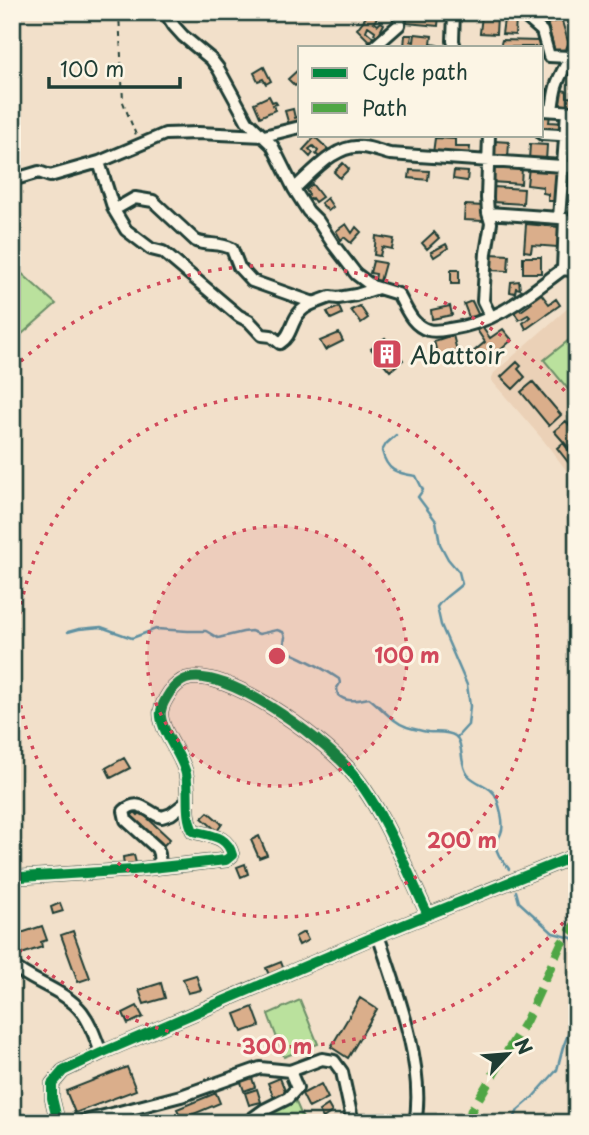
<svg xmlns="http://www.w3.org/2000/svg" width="589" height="1135" font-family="'Playpen Sans',sans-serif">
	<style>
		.built { fill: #ebd1b7 }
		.green { fill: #bae19d; stroke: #6c8f68; stroke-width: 2 }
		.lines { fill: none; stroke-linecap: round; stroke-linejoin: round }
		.stream { stroke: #5f91a1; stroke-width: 2.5 }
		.building { fill: #daae8b; stroke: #1f3d34; stroke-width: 2 }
		.minor-casing { stroke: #1f3d34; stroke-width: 16 }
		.path { stroke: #1f3d34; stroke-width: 2; stroke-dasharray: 5 5; stroke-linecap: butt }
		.minor { stroke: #fcf5e5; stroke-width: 10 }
		.quiet { stroke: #4fa644; stroke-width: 9; stroke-dasharray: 18 9; stroke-linecap: butt }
		.cycleway-casing { stroke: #fcf5e5; stroke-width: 15 }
		.cycleway { stroke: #00873e; stroke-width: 10 }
		.ring { fill: none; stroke: #d1495b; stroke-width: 3.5; stroke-dasharray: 3.5 7 }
		.labels { text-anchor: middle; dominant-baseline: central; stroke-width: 6; stroke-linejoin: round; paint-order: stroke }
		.poi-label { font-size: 24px; fill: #1f3d34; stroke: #fcf5e5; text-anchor: start }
		.centre { fill: #d1495b; stroke: #fcf5e5; stroke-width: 3.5 }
		.ring-label { font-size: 21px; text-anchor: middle; font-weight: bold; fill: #d1495b; stroke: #fcf5e5; stroke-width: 6; stroke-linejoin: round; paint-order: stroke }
	</style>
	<rect width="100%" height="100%" fill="#f2e0ca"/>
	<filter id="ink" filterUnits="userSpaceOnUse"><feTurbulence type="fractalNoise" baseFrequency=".0143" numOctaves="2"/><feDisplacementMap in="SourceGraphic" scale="14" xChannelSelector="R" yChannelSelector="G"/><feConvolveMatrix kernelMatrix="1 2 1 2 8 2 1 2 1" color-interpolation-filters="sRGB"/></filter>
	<g filter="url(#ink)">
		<!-- built -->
		<path class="built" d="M 577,300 L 577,479 L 573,479 L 544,441 L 491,380 L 494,373 Z"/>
		<!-- green -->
		<path class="green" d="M 19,271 L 56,304 L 22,334 L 12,326 L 12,277 Z
			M 574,336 L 577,338 L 577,400 L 544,360 Z
			M 300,1000 L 318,1044 L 284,1057 L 268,1014 Z
			M 295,1100 L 305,1123 L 270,1123 L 266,1114 Z"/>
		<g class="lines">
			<!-- stream -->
			<path class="stream" d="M 396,435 L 386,444 L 382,451 C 387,471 396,473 416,476 L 423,490 L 418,497 L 436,521 L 440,544 L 448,559 L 459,572 L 462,584 C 454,592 443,597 437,607 L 441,625 L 467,685 L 470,706 L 468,725 L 457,737
				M 68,632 L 79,629 L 101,627 L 132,638 L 156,629 L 188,631 L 206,631 L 218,638 L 243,632 L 251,631 L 259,634 L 277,630 L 283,632 L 285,637 L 284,643 L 287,651 C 305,659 323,668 339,679 L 340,683 L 337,688 L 338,695 C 347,703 357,700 369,698 C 381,707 392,722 407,727 C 414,729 422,731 428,732 C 436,733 448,731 455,736 C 464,742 459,765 468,775 C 477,785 492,785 497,799 C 500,808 504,820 502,830 C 501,835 497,840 496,845 C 496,855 504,862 509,869
				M 516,891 L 519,902 L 553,933 L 572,938 L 577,946
				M 512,1123 L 518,1110 L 532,1098 L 557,1070 L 563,1047 L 573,1022 L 577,977"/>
		</g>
		<!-- building -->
		<path class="building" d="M 422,12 L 428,12 L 427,15 L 433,16 L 433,12 L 445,12 L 444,15 L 439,15 L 438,26 L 407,23 L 407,16 L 421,16 Z
			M 369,13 L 377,18 L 374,22 L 378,25 L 381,22 L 384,24 L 378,36 L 374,34 L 375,31 L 368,26 L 366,31 L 373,37 L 370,42 L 357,29 Z
			M 482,15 L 497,16 L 496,34 L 480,33 Z
			M 561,18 L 570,48 L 555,52 L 547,22 Z
			M 504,19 L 516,19 L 515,35 L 502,34 Z
			M 415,34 L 432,36 L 431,44 L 437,45 L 436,47 L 404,47 L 405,35 L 412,35 L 411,41 L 414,42 Z
			M 502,40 L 539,41 L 542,48 L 546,60 L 542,59 L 542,47 L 500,47 Z
			M 264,67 L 271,81 L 266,84 L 263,79 L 258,81 L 254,73 Z
			M 300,68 L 300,82 L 295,86 L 288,79 Z
			M 547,89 L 552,89 L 551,106 L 542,105 L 542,96 L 546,96 Z
			M 561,90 L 567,91 L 567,97 L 574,98 L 575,91 L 577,91 L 577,106 L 560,104 Z
			M 269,96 L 272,102 L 275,101 L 277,104 L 273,105 L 275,110 L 260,117 L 254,103 Z
			M 293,109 L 295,118 L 300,116 L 300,122 L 289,125 L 285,111 Z
			M 542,114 L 550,115 L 549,122 L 565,123 L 564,132 L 542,130 Z
			M 315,137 L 330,151 L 321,159 L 316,154 L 318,151 L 313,146 L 309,149 L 313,153 L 310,157 L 303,150 Z
			M 435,138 L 455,139 L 455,147 L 470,147 L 469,156 L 433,153 Z
			M 494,141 L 509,142 L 508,159 L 492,158 Z
			M 530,144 L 547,145 L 546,161 L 529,160 Z
			M 567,148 L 577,149 L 577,164 L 566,163 Z
			M 343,163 L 349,169 L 340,178 L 334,172 Z
			M 492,165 L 522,168 L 521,184 L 491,182 Z
			M 529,167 L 560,170 L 556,201 L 548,201 L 548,194 L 543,193 L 543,187 L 527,185 Z
			M 410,170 L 429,171 L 428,180 L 409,178 Z
			M 454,171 L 468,172 L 467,181 L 453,179 Z
			M 566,172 L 577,173 L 577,189 L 573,188 L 571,202 L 563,201 Z
			M 312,184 L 322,197 L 315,202 L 312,198 L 307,201 L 304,198 L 309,195 L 306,190 Z
			M 493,187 L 524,189 L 523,204 L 493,202 Z
			M 327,198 L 333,207 L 328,211 L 321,203 Z
			M 465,205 L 484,206 L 483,221 L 464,220 Z
			M 346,224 L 352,233 L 356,227 L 361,232 L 351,243 L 344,237 L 341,240 L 336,231 Z
			M 526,224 L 559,227 L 557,247 L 532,245 L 531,252 L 524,251 Z
			M 434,232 L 439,238 L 427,249 L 422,243 Z
			M 376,236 L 394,239 L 392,249 L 382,247 L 380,256 L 374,255 Z
			M 446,244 L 448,248 L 434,257 L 431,252 Z
			M 490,254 L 509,255 L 508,271 L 489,270 Z
			M 523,257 L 541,257 L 541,273 L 523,273 Z
			M 373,261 L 385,263 L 380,281 L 375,280 L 376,274 L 370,273 Z
			M 451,270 L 459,270 L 459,284 L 451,284 Z
			M 519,281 L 520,289 L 516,288 L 515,293 L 510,292 L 511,282 Z
			M 539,291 L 549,304 L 556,299 L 560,305 L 526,329 L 523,323 L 530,317 L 528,315 L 519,320 L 513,310 L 517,306 L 521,311 L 532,303 L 530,299 Z
			M 472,301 L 479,316 L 470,320 L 464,304 Z
			M 360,306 L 368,318 L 361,323 L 351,310 Z
			M 450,306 L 452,315 L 432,319 L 431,310 Z
			M 339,307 L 342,314 L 331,319 L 327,312 Z
			M 482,327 L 490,338 L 503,329 L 512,340 L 482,366 L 472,353 L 485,342 L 477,330 Z
			M 339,333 L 343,341 L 325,350 L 320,341 Z
			M 453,335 L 457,351 L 438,357 L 434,341 Z
			M 385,338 L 403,360 L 390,371 L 371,349 Z
			M 517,362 L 521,366 L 518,369 L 525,377 L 513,389 L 501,377 Z
			M 533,382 L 561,415 L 549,426 L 521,392 Z
			M 566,421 L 577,434 L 577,457 L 554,431 Z
			M 563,443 L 574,457 L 568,462 L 557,448 Z
			M 124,758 L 130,768 L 111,778 L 106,768 Z
			M 135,812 L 138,815 L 141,812 L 170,839 L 162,847 L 130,817 Z
			M 208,812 L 222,824 L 217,831 L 202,818 Z
			M 259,836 L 267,855 L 259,858 L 251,840 Z
			M 134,855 L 136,863 L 124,865 L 123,857 Z
			M 245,864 L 248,874 L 241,877 L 237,867 Z
			M 60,903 L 63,911 L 53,914 L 51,907 Z
			M 42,926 L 47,940 L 41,942 L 42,947 L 16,956 L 14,951 L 12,952 L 12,936 Z
			M 73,931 L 90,978 L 78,982 L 61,935 Z
			M 304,932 L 308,940 L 299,945 L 295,937 Z
			M 281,962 L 284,970 L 269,975 L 266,968 Z
			M 196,975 L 201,990 L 188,993 L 183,979 Z
			M 161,983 L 165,998 L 144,1004 L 139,990 Z
			M 360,998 L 377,1009 L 348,1058 L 331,1047 Z
			M 137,1006 L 143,1017 L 128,1024 L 123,1013 Z
			M 253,1007 L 260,1026 L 242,1032 L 235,1014 Z
			M 127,1067 L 136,1090 L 75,1113 L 66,1091 Z
			M 251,1075 L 255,1087 L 244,1091 L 240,1079 Z
			M 280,1078 L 286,1093 L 274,1098 L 268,1083 Z
			M 321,1084 L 328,1098 L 309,1108 L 302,1094 Z
			M 257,1089 L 261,1102 L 249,1105 L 245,1093 Z
			M 216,1093 L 220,1103 L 182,1119 L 177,1109 Z
			M 328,1105 L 332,1112 L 323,1118 L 319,1111 Z"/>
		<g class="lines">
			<!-- minor casing -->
			<g class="minor-casing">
				<path id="minor" d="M 165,12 L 174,26 L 183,36 L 211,59 L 218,68 L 247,121 L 272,145 L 294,189 L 308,211 L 318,221 L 333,244 L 356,274 L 372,286 L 398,294 C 406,307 411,325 428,330 C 434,332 444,330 450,329 C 498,322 525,297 563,269 L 577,271
					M 454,12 L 453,41 L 455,47
					M 520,12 L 542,31 L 549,56 L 569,57 L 577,62
					M 531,21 L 562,12
					M 374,47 L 399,25 L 401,12
					M 542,110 L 577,112
					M 552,110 C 553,103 554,94 556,87 C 561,69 575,55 577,37
					M 542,134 L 577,136
					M 489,135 L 487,198 L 488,213 L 491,223 L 486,253 L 483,301 L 491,317
					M 99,162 L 114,210 L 135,198 L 153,201 L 196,241 C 208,246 220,242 232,249 L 239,267 L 252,281 L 314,303 L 330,297 L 338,298 L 356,295 L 378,288
					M 12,180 L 39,172 L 50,176 L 99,162 L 165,134 L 198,133 L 264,136 L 300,127
					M 294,189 C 312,173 336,143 363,147 C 372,148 381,152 390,154 L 577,167
					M 114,210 L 126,230 L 151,249 L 163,252 L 239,316 L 249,321 L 262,335 L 271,336 L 280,343 C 296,333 288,313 314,303
					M 488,213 L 559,218 L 565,219 L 577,227
					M 559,218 L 567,112
					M 563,269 L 565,219
					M 160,867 L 159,854 L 157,848 L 126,820 L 124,811 C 140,797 147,813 162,817 L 171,814 L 188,801
					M 12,881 L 21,877 L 133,870 L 226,860 L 232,855 C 227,835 211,836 193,831 C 184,813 190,794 186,774 C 183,756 158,728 161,711 C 162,704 166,698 170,692 C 174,687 180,681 186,679 C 227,667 319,737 346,766 C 381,803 406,869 428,915
					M 378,935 C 396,988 426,1068 415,1123
					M 12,965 C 33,983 65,990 82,1012 C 91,1024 96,1039 101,1053
					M 58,1123 L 52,1098 L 52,1084 L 63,1071 L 101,1053 L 378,935 L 577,855
					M 77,1123 L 181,1096 L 260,1068 L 290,1071 L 322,1059 L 334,1061 L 342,1072 L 353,1123
					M 246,1123 L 264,1110 L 288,1098 L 297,1088 L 290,1071"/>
			</g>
			<!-- path -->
			<path class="path" d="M 119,12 L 123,102 L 136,135"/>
			<!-- minor -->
			<use href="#minor" class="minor"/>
			<!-- quiet -->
			<path class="quiet" d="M 470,1123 L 471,1111 L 526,1021 L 561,944 L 577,922"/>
			<!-- cycleway casing -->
			<g class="cycleway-casing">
				<path id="cycleway" d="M 12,881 L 21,877 L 133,870 L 226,860 L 232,855 C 227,835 211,836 193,831 C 184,813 190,794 186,774 C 183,756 158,728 161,711 C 162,704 166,698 170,692 C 174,687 180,681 186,679 C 227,667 319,737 346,766 C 381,803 406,869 428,915
					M 58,1123 L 52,1098 L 52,1084 L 63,1071 L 101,1053 L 378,935 L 577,855"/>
			</g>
			<!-- cycleway -->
			<use href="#cycleway" class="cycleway"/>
		</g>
	</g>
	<!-- distance rings -->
	<circle cx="277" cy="656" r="130" fill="#d1495b" fill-opacity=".12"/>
	<g class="ring">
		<circle cx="277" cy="656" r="130"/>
		<circle cx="277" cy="656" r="261"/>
		<path d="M577 907A391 391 0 0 1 13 944M13 368A391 391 0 0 1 577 405"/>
	</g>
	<!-- icons -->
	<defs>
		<g id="building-square" transform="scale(1.575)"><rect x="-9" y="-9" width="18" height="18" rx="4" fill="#d1495b" stroke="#fcf5e5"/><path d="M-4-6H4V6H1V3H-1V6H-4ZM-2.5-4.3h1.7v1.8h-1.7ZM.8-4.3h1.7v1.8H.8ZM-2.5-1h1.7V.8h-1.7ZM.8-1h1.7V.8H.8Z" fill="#fff"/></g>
	</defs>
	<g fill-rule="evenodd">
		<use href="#building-square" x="387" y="354"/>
	</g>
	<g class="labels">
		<!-- poi labels -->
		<g class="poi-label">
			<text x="410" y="354">Abattoir</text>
		</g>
	</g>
	<circle cx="277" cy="656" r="10" class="centre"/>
	<g class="ring-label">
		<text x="407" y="663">100 m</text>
		<text x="462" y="848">200 m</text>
		<text x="277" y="1054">300 m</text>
	</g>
	<!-- margin -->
	<rect width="589" height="1135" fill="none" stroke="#fcf5e5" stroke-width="42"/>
	<rect x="21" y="21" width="547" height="1093" fill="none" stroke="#1f3d34" stroke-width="2.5" filter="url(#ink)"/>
	<!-- legend -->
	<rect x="298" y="46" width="245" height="91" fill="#fcf5e5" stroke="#a4ab9e" stroke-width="2"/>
	<rect x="312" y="68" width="35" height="10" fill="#00873e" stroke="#a4ab9e" stroke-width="2"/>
	<text x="362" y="80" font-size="21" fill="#1f3d34">Cycle path</text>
	<rect x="312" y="103" width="35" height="10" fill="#4fa644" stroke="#a4ab9e" stroke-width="2"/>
	<text x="362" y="116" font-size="21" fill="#1f3d34">Path</text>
	<!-- north arrow -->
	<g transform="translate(508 1054) rotate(64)" stroke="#fcf5e5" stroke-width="5" paint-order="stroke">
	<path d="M0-5L12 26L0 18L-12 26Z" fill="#1f3d34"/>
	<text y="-10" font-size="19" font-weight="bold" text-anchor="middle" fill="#1f3d34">N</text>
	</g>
	<!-- scale -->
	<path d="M49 77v10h131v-10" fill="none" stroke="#1f3d34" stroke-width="3.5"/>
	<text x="60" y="77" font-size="21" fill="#1f3d34" stroke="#fcf5e5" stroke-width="5" paint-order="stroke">100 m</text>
</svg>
